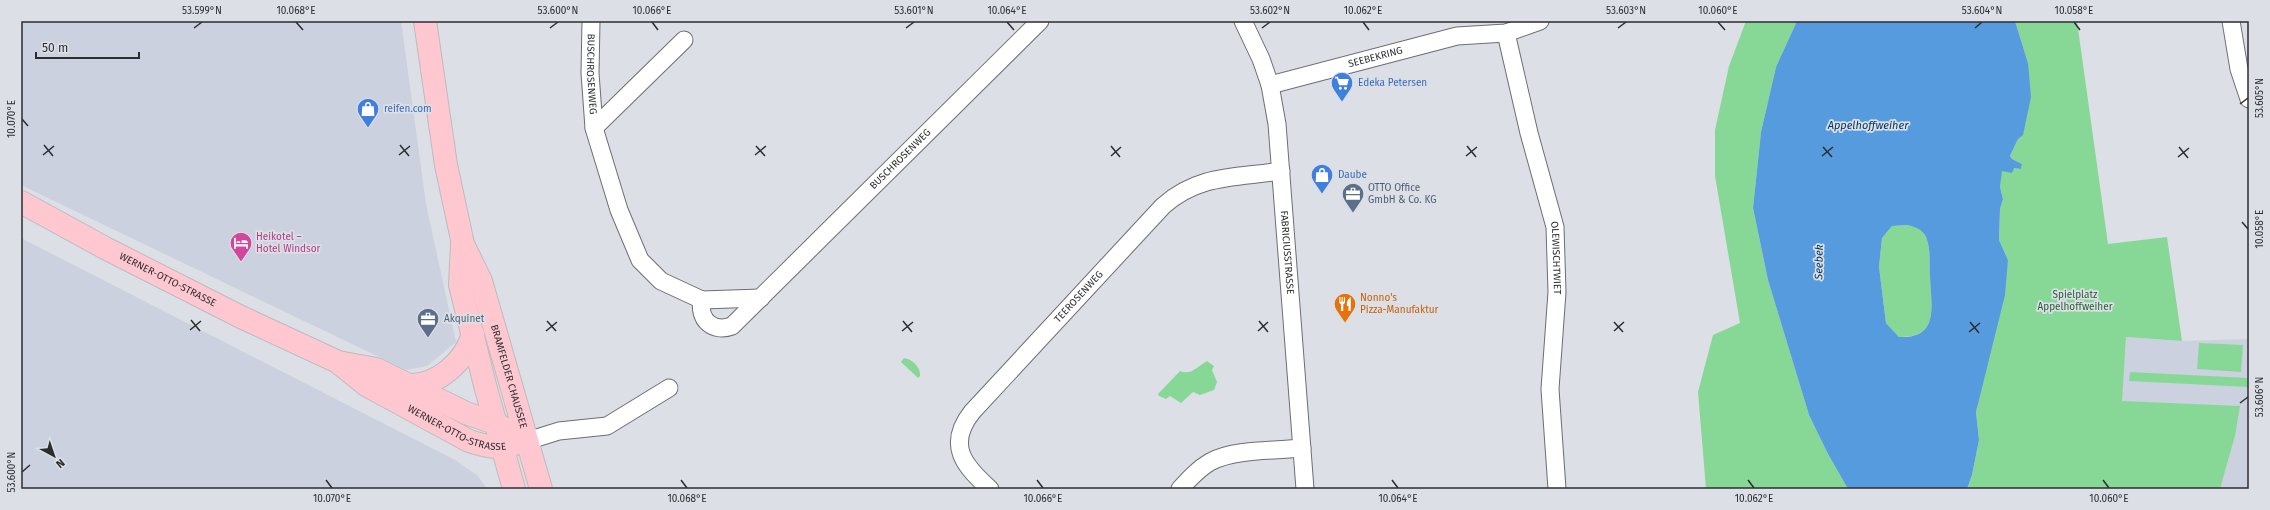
<svg xmlns="http://www.w3.org/2000/svg" width="2270" height="510" font-family="'Fira Sans',sans-serif">
	<style>
		.built { fill: #ccd1df }
		.green { fill: #87d897 }
		.water { fill: #579bdf; fill-rule: evenodd }
		.lines { fill: none; stroke-linecap: round; stroke-linejoin: round }
		.minor-casing { stroke: #6c6e75; stroke-width: 19 }
		.major-casing { stroke: #bbbcbd; stroke-width: 24 }
		.minor { stroke: #fff; stroke-width: 17 }
		.major { stroke: #ffc8d1; stroke-width: 22 }
		.ticks { fill: none; stroke: #2c2d30; stroke-width: 1.5 }
		.labels { text-anchor: middle; dominant-baseline: central; stroke-width: 3.5; stroke-linejoin: round; paint-order: stroke }
		.street-label { font-size: 10px; fill: #2c2d30; stroke: #dcdfe6 }
		.shop-label { font-size: 10px; fill: #366cbe; stroke: #dcdfe6; text-anchor: start }
		.service-label { font-size: 10px; fill: #4e5e75; stroke: #dcdfe6; text-anchor: start }
		.hotel-label { font-size: 10px; fill: #b23c85; stroke: #dcdfe6; text-anchor: start }
		.park-label { font-size: 10px; fill: #255e34; stroke: #dcdfe6 }
		.food-label { font-size: 10px; fill: #c56008; stroke: #dcdfe6; text-anchor: start }
		.water-label { font-size: 11px; font-style: italic; fill: #043864; stroke: #dcdfe6 }
		.neatline { fill: none; stroke: #2c2d30; stroke-width: 1.5 }
		.ticks-label { font-size: 10px; text-anchor: middle; fill: #2c2d30 }
	</style>
	<rect width="100%" height="100%" fill="#dcdfe6"/>
	<!-- built -->
	<path class="built" d="M 21,21 L 401,21 L 426,204 L 456,342 L 427,366 L 406,370 L 21,185 Z
		M 21,238 L 455,460 L 478,476 L 487,489 L 21,489 Z
		M 2126,337 L 2182,341 L 2249,339 L 2249,489 L 2220,489 L 2235,436 L 2121,401 Z"/>
	<!-- green -->
	<path class="green" d="M 1746,21 L 1797,21 L 1776,67 L 1761,132 L 1753,208 L 1768,280 L 1809,415 L 1828,454 L 1848,489 L 1706,489 L 1698,392 L 1713,335 L 1740,323 L 1715,176 L 1715,130 L 1729,66 Z
		M 2015,21 L 2077,21 L 2108,244 L 2167,237 L 2182,341 L 2126,337 L 2122,401 L 2240,406 L 2235,436 L 2220,489 L 1967,489 L 1972,475 L 1979,440 L 1976,412 L 2008,260 L 1999,240 L 2000,209 L 2003,199 L 2000,187 L 2001,171 L 2014,168 L 2021,169 L 2022,164 L 2012,159 L 2010,156 L 2018,139 L 2028,63 Z
		M 1907,225 C 1915,227 1925,230 1927,240 C 1931,251 1929,266 1930,277 C 1931,306 1940,338 1899,337 L 1886,323 L 1879,267 L 1882,238 L 1892,226 Z
		M 2199,343 L 2243,345 L 2241,372 L 2197,369 Z
		M 904,358 C 912,359 921,367 920,376 L 918,378 L 901,362 Z
		M 1207,361 L 1214,366 L 1212,370 L 1217,382 L 1214,390 L 1200,395 L 1193,392 L 1181,403 L 1170,396 L 1166,399 L 1159,396 L 1158,394 L 1180,371 C 1191,376 1198,366 1207,361 Z
		M 2130,372 L 2249,378 L 2249,387 L 2129,381 Z"/>
	<!-- water -->
	<path class="water" d="M 1797,21 L 2015,21 L 2028,63 L 2031,97 L 2023,135 L 2018,139 L 2010,156 L 2012,159 L 2022,164 L 2021,169 L 2014,168 L 2012,173 L 2002,171 L 2000,187 L 2003,199 L 2000,209 L 1999,240 L 2008,260 L 2005,295 L 1976,412 L 1979,440 L 1972,475 L 1967,489 L 1848,489 L 1828,454 L 1809,415 L 1768,280 L 1753,208 L 1761,132 L 1776,67 ZM 1907,225 C 1915,227 1925,230 1927,240 C 1931,251 1929,266 1930,277 C 1931,305 1940,339 1899,337 L 1886,323 L 1879,267 L 1882,238 L 1892,226 Z"/>
	<g class="lines">
		<!-- minor casing -->
		<g class="minor-casing">
			<g id="minor">
				<path id="s1" d="M 591,21 L 590,73 L 594,128 L 619,210 L 640,260 L 661,281 L 702,300 C 698,320 713,333 732,326 L 1040,21"/>
				<path id="s2" d="M 1243,21 L 1261,59 L 1270,85 L 1277,124 L 1305,489"/>
				<path d="M 2231,21 L 2239,69 L 2249,99"/>
				<path id="s3" d="M 1506,33 L 1529,133 L 1555,227 L 1557,292 L 1550,389 L 1557,489"/>
				<path id="s4" d="M 1270,85 L 1457,36 L 1506,33 L 1540,21"/>
				<path d="M 594,128 L 684,40"/>
				<path d="M 702,300 L 761,298"/>
				<path d="M 527,441 L 559,431 L 607,426 L 669,388"/>
				<path id="s5" d="M 990,489 C 964,466 946,445 972,412 L 1163,206 C 1199,174 1236,178 1281,171"/>
				<path d="M 1180,489 C 1189,479 1198,469 1210,462 C 1233,449 1275,451 1302,448"/>
			</g>
		</g>
		<!-- major casing -->
		<g class="major-casing">
			<g id="major">
				<path id="s6" d="M 425,21 L 446,165 L 463,244 L 481,281 L 541,489"/>
				<path id="s7" d="M 21,202 L 105,248 L 241,317 L 338,362 L 376,369 L 466,413 L 495,423 L 527,441"/>
				<path d="M 462,245 L 460,285 L 486,389 L 514,489"/>
				<path id="s8" d="M 340,364 L 366,385 L 469,441 C 485,446 498,450 515,444"/>
				<path d="M 409,385 C 438,386 465,361 473,334"/>
			</g>
		</g>
		<!-- minor -->
		<use href="#minor" class="minor"/>
		<!-- major -->
		<use href="#major" class="major"/>
	</g>
	<!-- ticks -->
	<path class="ticks" d="M 296,22 L 303,30M 652,22 L 658,30M 1007,22 L 1014,30M 1363,22 L 1369,30M 1718,22 L 1725,30M 2074,22 L 2080,30M 194,28 L 202,22M 550,28 L 558,22M 906,28 L 914,22M 1262,28 L 1270,22M 1618,28 L 1626,22M 1975,28 L 1982,22M 2240,104 L 2248,98M 22,119 L 28,126M 44,145 L 53,156M 400,145 L 409,156M 756,146 L 765,156M 1111,146 L 1120,157M 1467,146 L 1476,157M 1823,147 L 1832,157M 2179,147 L 2188,158M 43,155 L 54,146M 399,155 L 410,146M 755,155 L 766,146M 1111,156 L 1121,147M 1466,156 L 1477,147M 1822,156 L 1833,147M 2178,157 L 2189,148M 2242,222 L 2248,229M 191,320 L 200,331M 547,321 L 556,331M 903,321 L 912,332M 1259,321 L 1268,332M 1614,322 L 1623,332M 1970,322 L 1979,333M 190,330 L 201,321M 546,331 L 557,322M 902,331 L 913,322M 1258,331 L 1268,322M 1614,331 L 1624,322M 1969,332 L 1980,323M 2240,403 L 2248,397M 22,472 L 30,465M 326,480 L 332,488M 681,480 L 687,488M 1037,480 L 1043,488M 1392,480 L 1398,488M 1748,480 L 1754,488M 2103,480 L 2109,488"/>
	<!-- icons -->
	<defs>
		<g id="supermarket-pin" transform="scale(1.15)"><path d="M0 17L-7.5 6A9.5 9.5 0 1 1 7.5 6Z" fill="#3f7fe0" stroke="#dcdfe6"/><path d="M-6-5.5h2.5l.6 2H6L4.5 2H-2.5L-4.4-4H-6ZM-1.5 3.2a1.3 1.3 0 1 0 .1 0ZM3 3.2a1.3 1.3 0 1 0 .1 0Z" fill="#fff"/></g>
		<g id="shop-pin" transform="scale(1.15)"><path d="M0 17L-7.5 6A9.5 9.5 0 1 1 7.5 6Z" fill="#3f7fe0" stroke="#dcdfe6"/><path d="M-5-2.5h2.3a2.7 3.5 0 0 1 5.4 0H5L5.5 6h-11ZM-1.5-2.5h3a1.5 2.3 0 0 0-3 0Z" fill="#fff"/></g>
		<g id="office-pin" transform="scale(1.15)"><path d="M0 17L-7.5 6A9.5 9.5 0 1 1 7.5 6Z" fill="#5c6f8a" stroke="#dcdfe6"/><path d="M-6-3h4V-5.5h4V-3h4V5H-6ZM-1-4.5V-3h2v-1.5ZM-6 0V1H6V0Z" fill="#fff"/></g>
		<g id="hotel-pin" transform="scale(1.15)"><path d="M0 17L-7.5 6A9.5 9.5 0 1 1 7.5 6Z" fill="#d1479c" stroke="#dcdfe6"/><path d="M-6-4.5h1.5V1H6V5H4.5V3h-9V5H-6ZM-4 0a1.8 1.8 0 1 1 3.6 0ZM.5 0V-2.5h3Q6-2.5 6 0Z" fill="#fff"/></g>
		<g id="restaurant-pin" transform="scale(1.15)"><path d="M0 17L-7.5 6A9.5 9.5 0 1 1 7.5 6Z" fill="#e8710a" stroke="#dcdfe6"/><path d="M-5-6h1v4h1v-4h1v4h1v-4h1v5L-1.5 .5V6h-2V.5L-5-1ZM5-6V6H3V1.5H1.5Q1.5-4 5-6Z" fill="#fff"/></g>
	</defs>
	<g fill-rule="evenodd">
		<use href="#supermarket-pin" x="1342" y="83"/>
		<use href="#shop-pin" x="368" y="109"/>
		<use href="#shop-pin" x="1322" y="175"/>
		<use href="#office-pin" x="1353" y="194"/>
		<use href="#hotel-pin" x="241" y="243"/>
		<use href="#restaurant-pin" x="1345" y="304"/>
		<use href="#office-pin" x="428" y="319"/>
	</g>
	<g class="labels">
		<!-- street labels -->
		<g class="street-label">
			<text stroke="none"><textPath href="#s4" startOffset="109">SEEBEKRING</textPath></text>
			<text stroke="none"><textPath href="#s1" startOffset="53">BUSCHROSENWEG</textPath></text>
			<text stroke="none"><textPath href="#s1" startOffset="609">BUSCHROSENWEG</textPath></text>
			<text stroke="none"><textPath href="#s2" startOffset="238">FABRICIUSSTRASSE</textPath></text>
			<text stroke="none"><textPath href="#s3" startOffset="231">OLEWISCHTWIET</textPath></text>
			<text stroke="none"><textPath href="#s7" startOffset="166">WERNER-OTTO-STRASSE</textPath></text>
			<text stroke="none"><textPath href="#s5" startOffset="248">TEEROSENWEG</textPath></text>
			<text stroke="none"><textPath href="#s6" startOffset="367">BRAMFELDER CHAUSSEE</textPath></text>
			<text stroke="none"><textPath href="#s8" startOffset="135">WERNER-OTTO-STRASSE</textPath></text>
		</g>
		<!-- shop labels -->
		<g class="shop-label">
			<text x="1358" y="83">Edeka Petersen</text>
			<text x="384" y="109">reifen.com</text>
			<text x="1338" y="175">Daube</text>
		</g>
		<!-- service labels -->
		<g class="service-label">
			<text x="1368" y="188">OTTO Office<tspan x="1368" dy="12">GmbH &amp; Co. KG</tspan></text>
			<text x="444" y="319">Akquinet</text>
		</g>
		<!-- hotel labels -->
		<g class="hotel-label">
			<text x="256" y="237">Heikotel –<tspan x="256" dy="12">Hotel Windsor</tspan></text>
		</g>
		<!-- park labels -->
		<g class="park-label">
			<text x="2075" y="295">Spielplatz<tspan x="2075" dy="12">Appelhoffweiher</tspan></text>
		</g>
		<!-- food labels -->
		<g class="food-label">
			<text x="1360" y="298">Nonno's<tspan x="1360" dy="12">Pizza-Manufaktur</tspan></text>
		</g>
		<!-- water labels -->
		<g class="water-label">
			<text x="1868" y="125">Appelhoffweiher</text>
			<text transform="translate(1819 262) rotate(-89)">Seebek</text>
		</g>
	</g>
	<!-- border -->
	<rect width="2270" height="510" fill="none" stroke="#dcdfe6" stroke-width="44"/>
	<!-- north arrow -->
	<g transform="translate(54 456) rotate(140)" stroke="#dcdfe6" stroke-width="3" paint-order="stroke">
	<path d="M0-3L7 15L0 10L-7 15Z" fill="#2c2d30"/>
	<text y="-6" font-size="11" font-weight="bold" text-anchor="middle" fill="#2c2d30">N</text>
	</g>
	<!-- scale -->
	<path d="M36 52v6h103v-6" fill="none" stroke="#2c2d30" stroke-width="2"/>
	<text x="42" y="52" font-size="12" fill="#2c2d30" stroke="#dcdfe6" stroke-width="3" paint-order="stroke">50 m</text>
	<rect x="22" y="22" width="2226" height="466" class="neatline"/>
	<g class="ticks-label">
		<text x="202" y="14">53.599°N</text>
		<text x="296" y="14">10.068°E</text>
		<text x="558" y="14">53.600°N</text>
		<text x="652" y="14">10.066°E</text>
		<text x="914" y="14">53.601°N</text>
		<text x="1007" y="14">10.064°E</text>
		<text x="1270" y="14">53.602°N</text>
		<text x="1363" y="14">10.062°E</text>
		<text x="1626" y="14">53.603°N</text>
		<text x="1718" y="14">10.060°E</text>
		<text x="1982" y="14">53.604°N</text>
		<text x="2074" y="14">10.058°E</text>
		<text transform="translate(2259 98) rotate(-90)" y="4">53.605°N</text>
		<text transform="translate(11 119) rotate(-90)" y="4">10.070°E</text>
		<text transform="translate(2259 229) rotate(-90)" y="4">10.058°E</text>
		<text transform="translate(2259 397) rotate(-90)" y="4">53.606°N</text>
		<text transform="translate(11 472) rotate(-90)" y="4">53.600°N</text>
		<text x="332" y="502">10.070°E</text>
		<text x="687" y="502">10.068°E</text>
		<text x="1043" y="502">10.066°E</text>
		<text x="1398" y="502">10.064°E</text>
		<text x="1754" y="502">10.062°E</text>
		<text x="2109" y="502">10.060°E</text>
	</g>
</svg>
